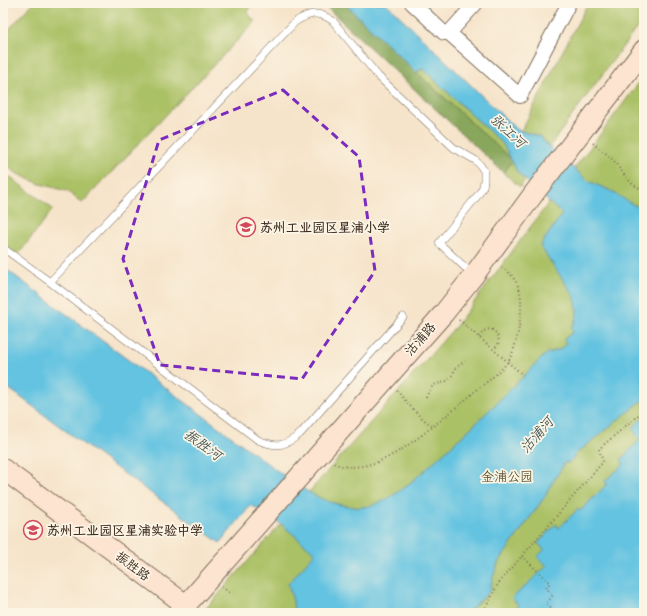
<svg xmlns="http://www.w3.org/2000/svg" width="647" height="616" font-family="'Comic Neue','LXGW WenKai TC',sans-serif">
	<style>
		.green { fill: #abc166; stroke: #737642 }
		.forest { fill: #88a75b; stroke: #62683c }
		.water { fill: #63c3e1; stroke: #4f7680 }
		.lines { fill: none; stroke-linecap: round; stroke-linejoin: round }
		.lane-casing { stroke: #7c6b5a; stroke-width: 8 }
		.street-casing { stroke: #7c6b5a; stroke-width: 16 }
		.secondary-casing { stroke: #7c6b5a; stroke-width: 22 }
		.path { stroke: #7c6b5a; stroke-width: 2; stroke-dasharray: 1 3; stroke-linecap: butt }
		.lane { stroke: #fff; stroke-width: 7 }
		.street { stroke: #fff; stroke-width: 14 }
		.secondary { stroke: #fde4d0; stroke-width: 20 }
		.marked { fill: none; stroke: #7b2cbf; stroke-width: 3; stroke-dasharray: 8 5; stroke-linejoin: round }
		.labels { text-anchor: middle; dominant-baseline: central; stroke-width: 3.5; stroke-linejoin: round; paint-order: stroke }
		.poi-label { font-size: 13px; font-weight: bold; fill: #3b2a1e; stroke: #fcf5e5; text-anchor: start }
		.street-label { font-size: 13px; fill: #3b2a1e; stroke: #fcf5e5 }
		.park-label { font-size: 13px; fill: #5d5734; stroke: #fcf5e5 }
		.water-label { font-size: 14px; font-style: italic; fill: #475858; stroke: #fcf5e5 }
	</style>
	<rect width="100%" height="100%" fill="#fcf5e5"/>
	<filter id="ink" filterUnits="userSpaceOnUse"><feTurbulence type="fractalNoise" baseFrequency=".025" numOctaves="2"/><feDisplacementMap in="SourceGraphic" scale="8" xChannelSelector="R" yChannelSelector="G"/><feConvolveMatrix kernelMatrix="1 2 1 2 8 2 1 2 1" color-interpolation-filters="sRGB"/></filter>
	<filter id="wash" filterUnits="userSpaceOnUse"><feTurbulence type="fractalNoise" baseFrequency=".012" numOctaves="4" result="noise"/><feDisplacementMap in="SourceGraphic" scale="16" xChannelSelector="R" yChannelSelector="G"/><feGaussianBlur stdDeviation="0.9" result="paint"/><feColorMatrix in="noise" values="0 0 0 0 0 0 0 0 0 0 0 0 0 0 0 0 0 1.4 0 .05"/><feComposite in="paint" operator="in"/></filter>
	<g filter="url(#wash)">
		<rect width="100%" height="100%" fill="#f6e4ca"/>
		<!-- green -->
		<path class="green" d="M 33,3 L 251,3 L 248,13 L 255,22 L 82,203 L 67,191 L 40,184 L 18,174 L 3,164 L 3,36 Z
			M 588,3 L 644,3 L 644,18 L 549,147 L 541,137 L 521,131 Z
			M 423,69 L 504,144 L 518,173 L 525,180 L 520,187 L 504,173 L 512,160 L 416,72 Z
			M 644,76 L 644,613 L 202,613 L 456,326 Z
			M 3,172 L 53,209 L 18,255 L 3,243 Z"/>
		<!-- forest -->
		<path class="forest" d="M 322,3 L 344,3 L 416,72 L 512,160 L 504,173 Z"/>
		<!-- water -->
		<path class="water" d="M 344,3 L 386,3 L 516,129 L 521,131 L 541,137 L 546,144 L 588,181 L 609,190 L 634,205 L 644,208 L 644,399 L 577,453 L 568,464 L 566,461 L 549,488 L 546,495 L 498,563 L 493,577 L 490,591 L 467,613 L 294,613 L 293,601 L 288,584 L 315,553 L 281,524 L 251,505 L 220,543 L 90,449 L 3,384 L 3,267 L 279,472 C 302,488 320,503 349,506 C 353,507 357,508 361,507 C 370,507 379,503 387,499 C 406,488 423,472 439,457 C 477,424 512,387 548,352 L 550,354 L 555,350 L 557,351 L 566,344 L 564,339 L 573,332 L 571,328 C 579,318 578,308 574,296 L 540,246 L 562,214 L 518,173 L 503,144 L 423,69 L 416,72 Z
			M 644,417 L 644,613 L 515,613 L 513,611 L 519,606 L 512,598 L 547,566 L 537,557 L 544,550 L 538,543 L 556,524 L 559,528 L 578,509 L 580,511 L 607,484 L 605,481 L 624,464 L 621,459 L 640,440 L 632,428 Z"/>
	</g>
	<g filter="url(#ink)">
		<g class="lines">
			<!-- lane casing -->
			<g class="lane-casing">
				<path id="lane" d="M 3,248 L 50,282 L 258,440 C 277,448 285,446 300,434 L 403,317
					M 50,282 L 295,22 C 309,13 318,10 333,21 L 378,76 L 454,148 L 475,160 L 480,165 L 484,171 L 484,180 L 483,187 L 478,195 L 439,243 L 472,274"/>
			</g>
			<!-- street casing -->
			<g class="street-casing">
				<path id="street" d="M 412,3 L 444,33 L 449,33 L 520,96 L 569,3
					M 449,33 L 476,3"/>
			</g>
			<!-- secondary casing -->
			<g class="secondary-casing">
				<path id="secondary" d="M 3,469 L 186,605
					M 179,613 L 444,313 L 474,275 L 535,192 L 644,50"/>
			</g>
			<!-- path -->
			<path class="path" d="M 593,143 C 598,148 605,152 610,157 C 622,169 627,185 644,190
				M 459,320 L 523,375
				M 479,337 C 481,335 483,331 486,330 C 494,326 501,338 498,344 C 497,346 495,348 494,350
				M 397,391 C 407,402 420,420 434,426
				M 426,398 C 434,376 442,388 450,378 C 453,375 454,370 457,367 C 459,365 462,363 465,361
				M 334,463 C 343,468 352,467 363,466 C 389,461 410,444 431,428 C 445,417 460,405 473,393 C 483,385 502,371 509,360 C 517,347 524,308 520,292 C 519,288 517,282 514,279 C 511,273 505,270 501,267
				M 522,556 L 550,583 L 546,588 L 553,595 L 546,604 L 556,613
				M 222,587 L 230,593
				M 485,609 L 490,613
				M 480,613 L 485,609 L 498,584 L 603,462 L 599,449 L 644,410
				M 559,613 L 562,610 L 565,613"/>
			<!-- lane -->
			<use href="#lane" class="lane"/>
			<!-- street -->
			<use href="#street" class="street"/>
			<!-- secondary -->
			<use href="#secondary" class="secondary"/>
		</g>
	</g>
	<!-- marked area -->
	<path class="marked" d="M 283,90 L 359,157 L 375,271 L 302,379 L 160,365 L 123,259 L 159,140 Z"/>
	<!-- icons -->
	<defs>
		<g id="school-ring" transform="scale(1)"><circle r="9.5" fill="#fcf5e5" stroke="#d1495b" stroke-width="1.5"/><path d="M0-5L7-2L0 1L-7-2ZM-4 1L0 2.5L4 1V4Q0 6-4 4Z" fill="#d1495b"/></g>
	</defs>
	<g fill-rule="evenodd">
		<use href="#school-ring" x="246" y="227"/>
		<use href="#school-ring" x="33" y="530"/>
	</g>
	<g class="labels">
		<!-- poi labels -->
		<g class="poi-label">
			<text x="260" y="227">苏州工业园区星浦小学</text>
			<text x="47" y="530">苏州工业园区星浦实验中学</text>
		</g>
		<!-- street labels -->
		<g class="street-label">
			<text transform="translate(420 339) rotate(-49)">沽浦路</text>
			<text transform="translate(133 566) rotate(37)">振胜路</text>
		</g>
		<!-- park labels -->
		<g class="park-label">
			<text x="507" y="476">金浦公园</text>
		</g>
		<!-- water labels -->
		<g class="water-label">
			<text transform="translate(508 131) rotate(43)">张江河</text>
			<text transform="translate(537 435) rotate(-49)">沽浦河</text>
			<text transform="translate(203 445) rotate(36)">振胜河</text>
		</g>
	</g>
	<!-- margin -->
	<rect width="647" height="616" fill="none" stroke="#fcf5e5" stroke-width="16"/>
</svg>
